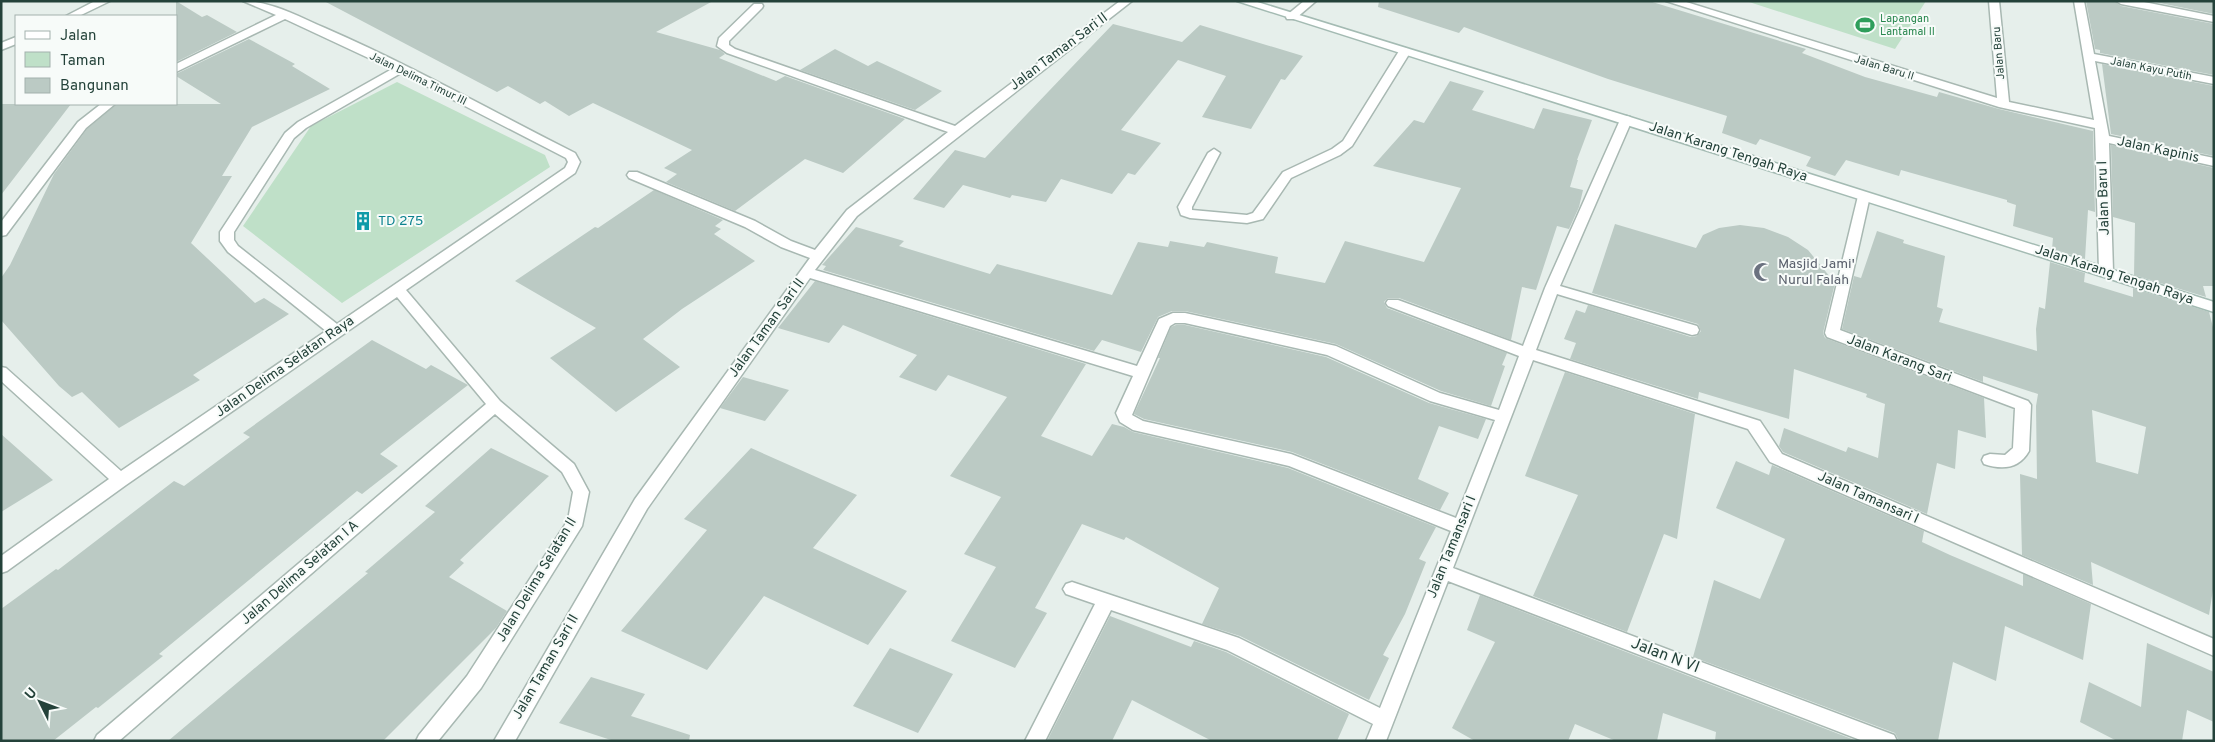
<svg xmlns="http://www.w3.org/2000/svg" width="2215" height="742" font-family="Overpass,sans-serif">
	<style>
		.green { fill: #bfe0c8 }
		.building { fill: #bbcac4; fill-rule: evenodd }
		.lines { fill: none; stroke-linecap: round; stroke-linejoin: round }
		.lane-casing { stroke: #a8b8b2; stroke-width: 3 }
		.street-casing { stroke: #a8b8b2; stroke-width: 3 }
		.secondary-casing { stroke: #a4bbb3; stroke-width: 3 }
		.lane { fill: #fff; fill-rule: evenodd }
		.street { fill: #fff; fill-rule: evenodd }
		.secondary { fill: #fff; fill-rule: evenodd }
		.labels { text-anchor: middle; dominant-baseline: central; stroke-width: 4; stroke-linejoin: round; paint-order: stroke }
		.far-leisure-label { font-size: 11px; fill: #27864d; stroke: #f7fbf9; text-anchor: start }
		.far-street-label { font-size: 11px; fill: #24423a; stroke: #f7fbf9 }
		.street-label { font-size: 14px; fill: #24423a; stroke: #f7fbf9 }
		.culture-label { font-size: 14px; fill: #0d838f; stroke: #f7fbf9; text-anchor: start }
		.worship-label { font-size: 14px; fill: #5b616d; stroke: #f7fbf9; text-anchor: start }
		.near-street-label { font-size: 16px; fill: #24423a; stroke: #f7fbf9 }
	</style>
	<rect width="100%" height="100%" fill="#e6efeb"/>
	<!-- green -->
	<path class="green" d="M 1746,1 L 1926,1 L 1895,49 Z
		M 397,82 L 545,155 L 550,167 L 342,303 L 243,226 L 311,126 Z"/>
	<!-- building -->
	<path class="building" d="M 176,1 L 202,17 L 207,15 L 237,32 L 176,62 Z
		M 324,1 L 713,1 L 656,32 L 720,50 L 725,54 L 719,58 L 776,81 L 785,76 L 905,119 L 843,173 L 805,159 L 735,211 L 666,182 L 677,174 L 664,168 L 692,150 L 593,103 L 569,116 L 545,101 L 540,104 L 508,86 L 497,92 Z
		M 1379,1 L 1649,1 L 1806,49 L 1802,53 L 1865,77 L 1937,97 L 1939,92 L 1999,109 L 2093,131 L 2095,212 L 2088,210 L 2085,259 L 2052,249 L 2053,238 L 2013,226 L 2016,205 L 2007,202 L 2007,200 L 1901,170 L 1899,176 L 1846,160 L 1835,176 L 1806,166 L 1811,157 L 1760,139 L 1756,145 L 1722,133 L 1727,116 L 1608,79 L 1464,27 L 1459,33 L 1378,7 Z
		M 2086,1 L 2114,1 L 2121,6 L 2214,24 L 2214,75 L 2100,53 L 2100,50 L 2095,49 Z
		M 2150,1 L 2214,1 L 2214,14 Z
		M 1113,24 L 1182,42 L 1200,25 L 1303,56 L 1285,80 L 1281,79 L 1251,129 L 1202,117 L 1226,76 L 1178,60 L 1121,130 L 1161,143 L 1135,175 L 1128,173 L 1112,194 L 1061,179 L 1046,202 L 1012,195 L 1010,198 L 963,185 L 944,208 L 913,199 L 955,150 L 985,158 Z
		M 249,39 L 295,64 L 292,66 L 330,89 L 252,127 L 222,176 L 232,176 L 191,243 L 255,303 L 264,298 L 289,314 L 193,375 L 200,380 L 119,428 L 82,392 L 72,397 L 59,386 L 1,320 L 1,278 L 10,265 L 54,174 L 87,129 L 117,104 L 221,104 L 176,76 L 176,74 Z
		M 835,49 L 868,66 L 877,61 L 942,91 L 915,110 L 800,70 Z
		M 2102,64 L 2214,86 L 2214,156 L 2111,134 Z
		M 1450,81 L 1484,91 L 1472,110 L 1534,129 L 1543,108 L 1592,120 L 1577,160 L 1578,160 L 1570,187 L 1583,190 L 1579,207 L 1569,229 L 1557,226 L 1536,290 L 1522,287 L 1511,340 L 1399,298 L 1388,298 L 1384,302 L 1387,308 L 1507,353 L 1502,365 L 1505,366 L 1491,406 L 1441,391 L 1336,344 L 1185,311 L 1172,311 L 1158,317 L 1141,352 L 1102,340 L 1094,351 L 823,270 L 826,266 L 822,265 L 856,227 L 904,241 L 899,246 L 990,274 L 997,264 L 1112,295 L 1138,242 L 1168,247 L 1170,241 L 1204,247 L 1207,242 L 1278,257 L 1275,273 L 1325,283 L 1345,241 L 1424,262 L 1461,188 L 1373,166 L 1414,120 L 1424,123 Z
		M 1,104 L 71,104 L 1,195 Z
		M 2111,145 L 2214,168 L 2214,286 L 2203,286 L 2206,297 L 2134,275 L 2135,223 L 2113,217 Z
		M 654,190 L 723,220 L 715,226 L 721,229 L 714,234 L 755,261 L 682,309 L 643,339 L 680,367 L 616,412 L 550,358 L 596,328 L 515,281 L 595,227 L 598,228 Z
		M 1615,224 L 1696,248 L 1703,235 L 1719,228 L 1740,225 L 1764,228 L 1788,237 L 1808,250 L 1835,283 L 1823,333 L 1825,338 L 1984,398 L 1986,438 L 1958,430 L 1955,469 L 1937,463 L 1927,514 L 1783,452 L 1779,446 L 1784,428 L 1846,452 L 1848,447 L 1878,458 L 1885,404 L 1866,397 L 1867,394 L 1794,369 L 1789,419 L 1699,392 L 1698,399 L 1570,359 L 1576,343 L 1564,339 L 1576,310 L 1585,313 L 1588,305 L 1691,337 L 1697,336 L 1701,331 L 1698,324 L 1592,293 Z
		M 1877,231 L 1904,240 L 1903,243 L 1945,256 L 1937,307 L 1943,309 L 1939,322 L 2037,351 L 2036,329 L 2039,307 L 2045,309 L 2050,262 L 2085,273 L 2084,282 L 2133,297 L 2133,288 L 2209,312 L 2214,331 L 2214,583 L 2209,615 L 2091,562 L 2093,585 L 2022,555 L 2020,474 L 2037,479 L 2036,406 L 2038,394 L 1983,376 L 1983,382 L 1842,329 L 1854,276 L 1861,278 ZM 2092,410 L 2146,427 L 2138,474 L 2096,462 Z
		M 815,281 L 1086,364 L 1041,436 L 1092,456 L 1112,424 L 1124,427 L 1133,432 L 1288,468 L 1436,527 L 1419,559 L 1426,562 L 1405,614 L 1383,655 L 1389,658 L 1369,700 L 1240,636 L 1202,624 L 1219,588 L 1126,537 L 1124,540 L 1082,524 L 1035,608 L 1047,613 L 1015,668 L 951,641 L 996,567 L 964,554 L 1001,497 L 950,476 L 1007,397 L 948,375 L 936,391 L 899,377 L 917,355 L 843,325 L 829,343 L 778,328 Z
		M 1176,325 L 1185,325 L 1326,357 L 1429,403 L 1486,419 L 1478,439 L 1439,426 L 1418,479 L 1449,493 L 1440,510 L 1292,452 L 1144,419 L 1134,414 L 1160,358 L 1158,358 L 1171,327 Z
		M 372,340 L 426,369 L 431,365 L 468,385 L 380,454 L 398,466 L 362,494 L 357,491 L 159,654 L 163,656 L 98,708 L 96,707 L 53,741 L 1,741 L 1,609 L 56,569 L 58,570 L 174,481 L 184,486 L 250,437 L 243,433 Z
		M 1565,372 L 1695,414 L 1677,539 L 1664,534 L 1627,632 L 1533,596 L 1578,495 L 1525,476 Z
		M 743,377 L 789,390 L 765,421 L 720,408 Z
		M 1,434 L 53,480 L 1,512 Z
		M 491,448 L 549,476 L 460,560 L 464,563 L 449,577 L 507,611 L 496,628 L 383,741 L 168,741 L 368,573 L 365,572 L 435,512 L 425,506 Z
		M 751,448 L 857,495 L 813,548 L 907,591 L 868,645 L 764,596 L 707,670 L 621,631 L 707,530 L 684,519 Z
		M 1736,461 L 1769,475 L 1772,465 L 1924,531 L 1922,542 L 1950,555 L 2023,586 L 2023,574 L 2091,604 L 2083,660 L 2005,626 L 1996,681 L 1953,662 L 1938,741 L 1899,741 L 1895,733 L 1693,657 L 1714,580 L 1760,599 L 1785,539 L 1716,508 Z
		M 1480,595 L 1634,655 L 1857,741 L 1715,741 L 1716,732 L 1663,713 L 1657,741 L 1616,741 L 1575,724 L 1568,741 L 1475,741 L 1452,728 L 1495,642 L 1467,630 Z
		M 1110,616 L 1191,647 L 1194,641 L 1226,652 L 1349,714 L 1337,741 L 1212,741 L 1132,700 L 1112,741 L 1047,741 Z
		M 2147,643 L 2214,672 L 2214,722 L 2187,710 L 2182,741 L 2117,741 L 2080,722 L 2089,682 L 2141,707 Z
		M 890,648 L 953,674 L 918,733 L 853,706 Z
		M 591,677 L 645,694 L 631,716 L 690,735 L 689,741 L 614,741 L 559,723 Z"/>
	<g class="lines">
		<!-- lane casing -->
		<g class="lane-casing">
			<path id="lane" d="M 1405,48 L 1411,51 L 1352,146 L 1340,155 L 1291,178 L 1263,219 L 1247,223 L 1190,218 L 1181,215 L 1178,207 L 1208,153 L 1214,149 L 1220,153 L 1192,207 L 1192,210 L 1247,215 L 1253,213 L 1283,172 L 1332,149 L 1343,141 L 1399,51 Z"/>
		</g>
		<!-- street casing -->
		<g class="street-casing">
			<path id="street" d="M 95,1 L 110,1 L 79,16 L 66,16 Z
				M 243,1 C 271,1 299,17 325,28 C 410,65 492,111 575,153 L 580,162 L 575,173 L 406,290 L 500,401 L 574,464 L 589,492 L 582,526 L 481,688 L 438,741 L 416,741 L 419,735 L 467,676 L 568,520 L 573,492 L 562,472 L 495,414 L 119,741 L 94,741 L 97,735 L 486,404 L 397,297 L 126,485 L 7,571 L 1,573 L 1,556 L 109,479 L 1,381 L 1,367 L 6,368 L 121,471 L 326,331 L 228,252 L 220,241 L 220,232 L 285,133 L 298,122 L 392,69 L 285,19 L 176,72 L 176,64 L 276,15 ZM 401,73 L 566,158 L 568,162 L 565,168 L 337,324 L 238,246 L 234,240 L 234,232 L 294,138 L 306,128 Z
				M 1120,1 L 1132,1 L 857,216 L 815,270 L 1137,366 L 1159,319 L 1173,313 L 1185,313 L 1336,346 L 1440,393 L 1499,410 L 1519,356 L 1388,306 L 1386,303 L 1388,300 L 1398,300 L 1523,346 L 1545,288 L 1620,120 L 1626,116 L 1630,117 L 1632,120 L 1560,286 L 1697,326 L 1699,330 L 1697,334 L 1692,335 L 1557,294 L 1536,350 L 1760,421 L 1782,454 L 2214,639 L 2214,656 L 1770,462 L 1748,429 L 1533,360 L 1453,568 L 1894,735 L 1897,741 L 1863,741 L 1448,581 L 1386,741 L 1366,741 L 1373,724 L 1227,650 L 1111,610 L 1045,741 L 1025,741 L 1095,604 L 1066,594 L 1063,589 L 1066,584 L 1072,582 L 1239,638 L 1380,708 L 1451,531 L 1289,466 L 1133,430 L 1120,422 L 1116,413 L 1133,376 L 810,278 L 647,509 L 515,741 L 494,741 L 635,499 L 810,258 L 781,247 L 745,227 L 629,178 L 627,175 L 629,172 L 637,172 L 755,221 L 791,241 L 815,250 L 847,210 L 948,132 L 727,53 L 717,46 L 719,38 L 754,4 L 762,4 L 763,6 L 762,8 L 729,41 L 729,45 L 735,49 L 955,126 ZM 1175,323 L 1185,323 L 1327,355 L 1430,401 L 1495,420 L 1456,518 L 1291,454 L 1143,421 L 1132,415 L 1170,326 Z
				M 1304,1 L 1316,1 L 1295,19 L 1287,19 L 1286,17 L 1287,15 Z
				M 1666,1 L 1683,1 L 1997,98 L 1989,1 L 1999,1 L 2009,102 L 2094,120 L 2074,1 L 2084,1 L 2094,54 L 2214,77 L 2214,84 L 2095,61 L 2109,136 L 2214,158 L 2214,166 L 2109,143 L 2113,271 L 2111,274 L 2101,274 L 2099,271 L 2095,128 L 1999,107 Z
				M 2116,1 L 2139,1 L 2214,16 L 2214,22 L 2121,4 Z
				M 16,37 L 16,44 L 1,50 L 1,43 Z
				M 101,104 L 115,104 L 86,128 L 6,235 L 1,236 L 1,222 L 78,122 Z
				M 1864,192 L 1870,196 L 1840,330 L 2028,401 L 2031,405 L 2029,451 C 2019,469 2002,470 1984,464 L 1982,460 L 1984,456 L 1990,454 L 2005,455 L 2013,448 L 2015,408 L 1827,337 L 1825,333 L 1858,196 Z"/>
		</g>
		<!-- secondary casing -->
		<g class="secondary-casing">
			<path id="secondary" d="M 1237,1 L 1254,1 L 1630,117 L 2214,302 L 2214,312 Z"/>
		</g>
		<!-- lane -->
		<use href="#lane" class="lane"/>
		<!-- street -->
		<use href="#street" class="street"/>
		<!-- secondary -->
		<use href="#secondary" class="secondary"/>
	</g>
	<!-- icons -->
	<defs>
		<g id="stadium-bare" transform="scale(1.5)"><path d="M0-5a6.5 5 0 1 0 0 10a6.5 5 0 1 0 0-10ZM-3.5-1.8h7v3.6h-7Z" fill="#2e9e5b" stroke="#f7fbf9" stroke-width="2.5" paint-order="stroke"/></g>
		<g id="building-bare" transform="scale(1.5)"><path d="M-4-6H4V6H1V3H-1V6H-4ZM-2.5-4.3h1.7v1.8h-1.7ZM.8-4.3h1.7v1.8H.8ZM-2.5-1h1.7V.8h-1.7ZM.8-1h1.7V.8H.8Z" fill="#0f9aa8" stroke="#f7fbf9" stroke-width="2.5" paint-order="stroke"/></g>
		<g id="mosque-bare" transform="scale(1.5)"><path d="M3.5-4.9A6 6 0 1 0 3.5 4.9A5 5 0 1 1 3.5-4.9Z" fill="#6b7280" stroke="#f7fbf9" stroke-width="2.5" paint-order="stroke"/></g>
	</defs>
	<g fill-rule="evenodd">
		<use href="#stadium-bare" x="1865" y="25"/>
		<use href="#building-bare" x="363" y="221"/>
		<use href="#mosque-bare" x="1763" y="272"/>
	</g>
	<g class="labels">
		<!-- far-leisure labels -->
		<g class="far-leisure-label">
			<text x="1880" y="19">Lapangan<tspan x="1880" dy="13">Lantamal II</tspan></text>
		</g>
		<!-- far-street labels -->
		<g class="far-street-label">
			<text transform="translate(1999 53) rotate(-95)">Jalan Baru</text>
			<text transform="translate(1884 68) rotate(17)">Jalan Baru II</text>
			<text transform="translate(2151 69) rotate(11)">Jalan Kayu Putih</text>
			<text transform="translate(418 79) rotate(26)">Jalan Delima Timur III</text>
		</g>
		<!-- street labels -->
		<g class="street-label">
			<text transform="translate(1059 52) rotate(-37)">Jalan Taman Sari II</text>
			<text transform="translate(2158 150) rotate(12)">Jalan Kapinis</text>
			<text transform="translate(1728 152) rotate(18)">Jalan Karang Tengah Raya</text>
			<text transform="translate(2104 198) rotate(-92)">Jalan Baru I</text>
			<text transform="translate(2114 275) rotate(18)">Jalan Karang Tengah Raya</text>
			<text transform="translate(767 328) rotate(-54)">Jalan Taman Sari II</text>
			<text transform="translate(1899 359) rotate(21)">Jalan Karang Sari</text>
			<text transform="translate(285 367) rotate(-35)">Jalan Delima Selatan Raya</text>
			<text transform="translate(1868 498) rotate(24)">Jalan Tamansari I</text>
			<text transform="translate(1452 547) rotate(-68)">Jalan Tamansari I</text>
			<text transform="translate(300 573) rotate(-41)">Jalan Delima Selatan I A</text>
			<text transform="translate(537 580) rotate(-59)">Jalan Delima Selatan II</text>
			<text transform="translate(546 667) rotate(-60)">Jalan Taman Sari II</text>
		</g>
		<!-- culture labels -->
		<g class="culture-label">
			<text x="378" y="221">TD 275</text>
		</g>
		<!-- worship labels -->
		<g class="worship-label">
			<text x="1778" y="264">Masjid Jami'<tspan x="1778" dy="16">Nurul Falah</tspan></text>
		</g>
		<!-- near-street labels -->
		<g class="near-street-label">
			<text transform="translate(1665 656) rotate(21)">Jalan N VI</text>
		</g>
	</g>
	<!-- border -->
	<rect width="2215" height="742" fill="none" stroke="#24423a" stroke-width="5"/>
	<!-- legend -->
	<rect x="15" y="15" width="162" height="90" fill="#f7fbf9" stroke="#a3b1ad"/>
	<rect x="25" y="31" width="25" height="8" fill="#ffffff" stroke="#a3b1ad"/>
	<text x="60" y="40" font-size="15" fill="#24423a">Jalan</text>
	<rect x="25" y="52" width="25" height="15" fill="#bfe0c8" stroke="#a3b1ad"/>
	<text x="60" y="65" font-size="15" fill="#24423a">Taman</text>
	<rect x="25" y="78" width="25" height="15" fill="#bbcac4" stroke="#a3b1ad"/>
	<text x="60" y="90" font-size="15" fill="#24423a">Bangunan</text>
	<!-- north arrow -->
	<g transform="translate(40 702) rotate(312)" stroke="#f7fbf9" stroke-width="4" paint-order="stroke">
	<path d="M0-4L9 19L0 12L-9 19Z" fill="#24423a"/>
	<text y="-8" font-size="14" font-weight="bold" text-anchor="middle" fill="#24423a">U</text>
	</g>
</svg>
